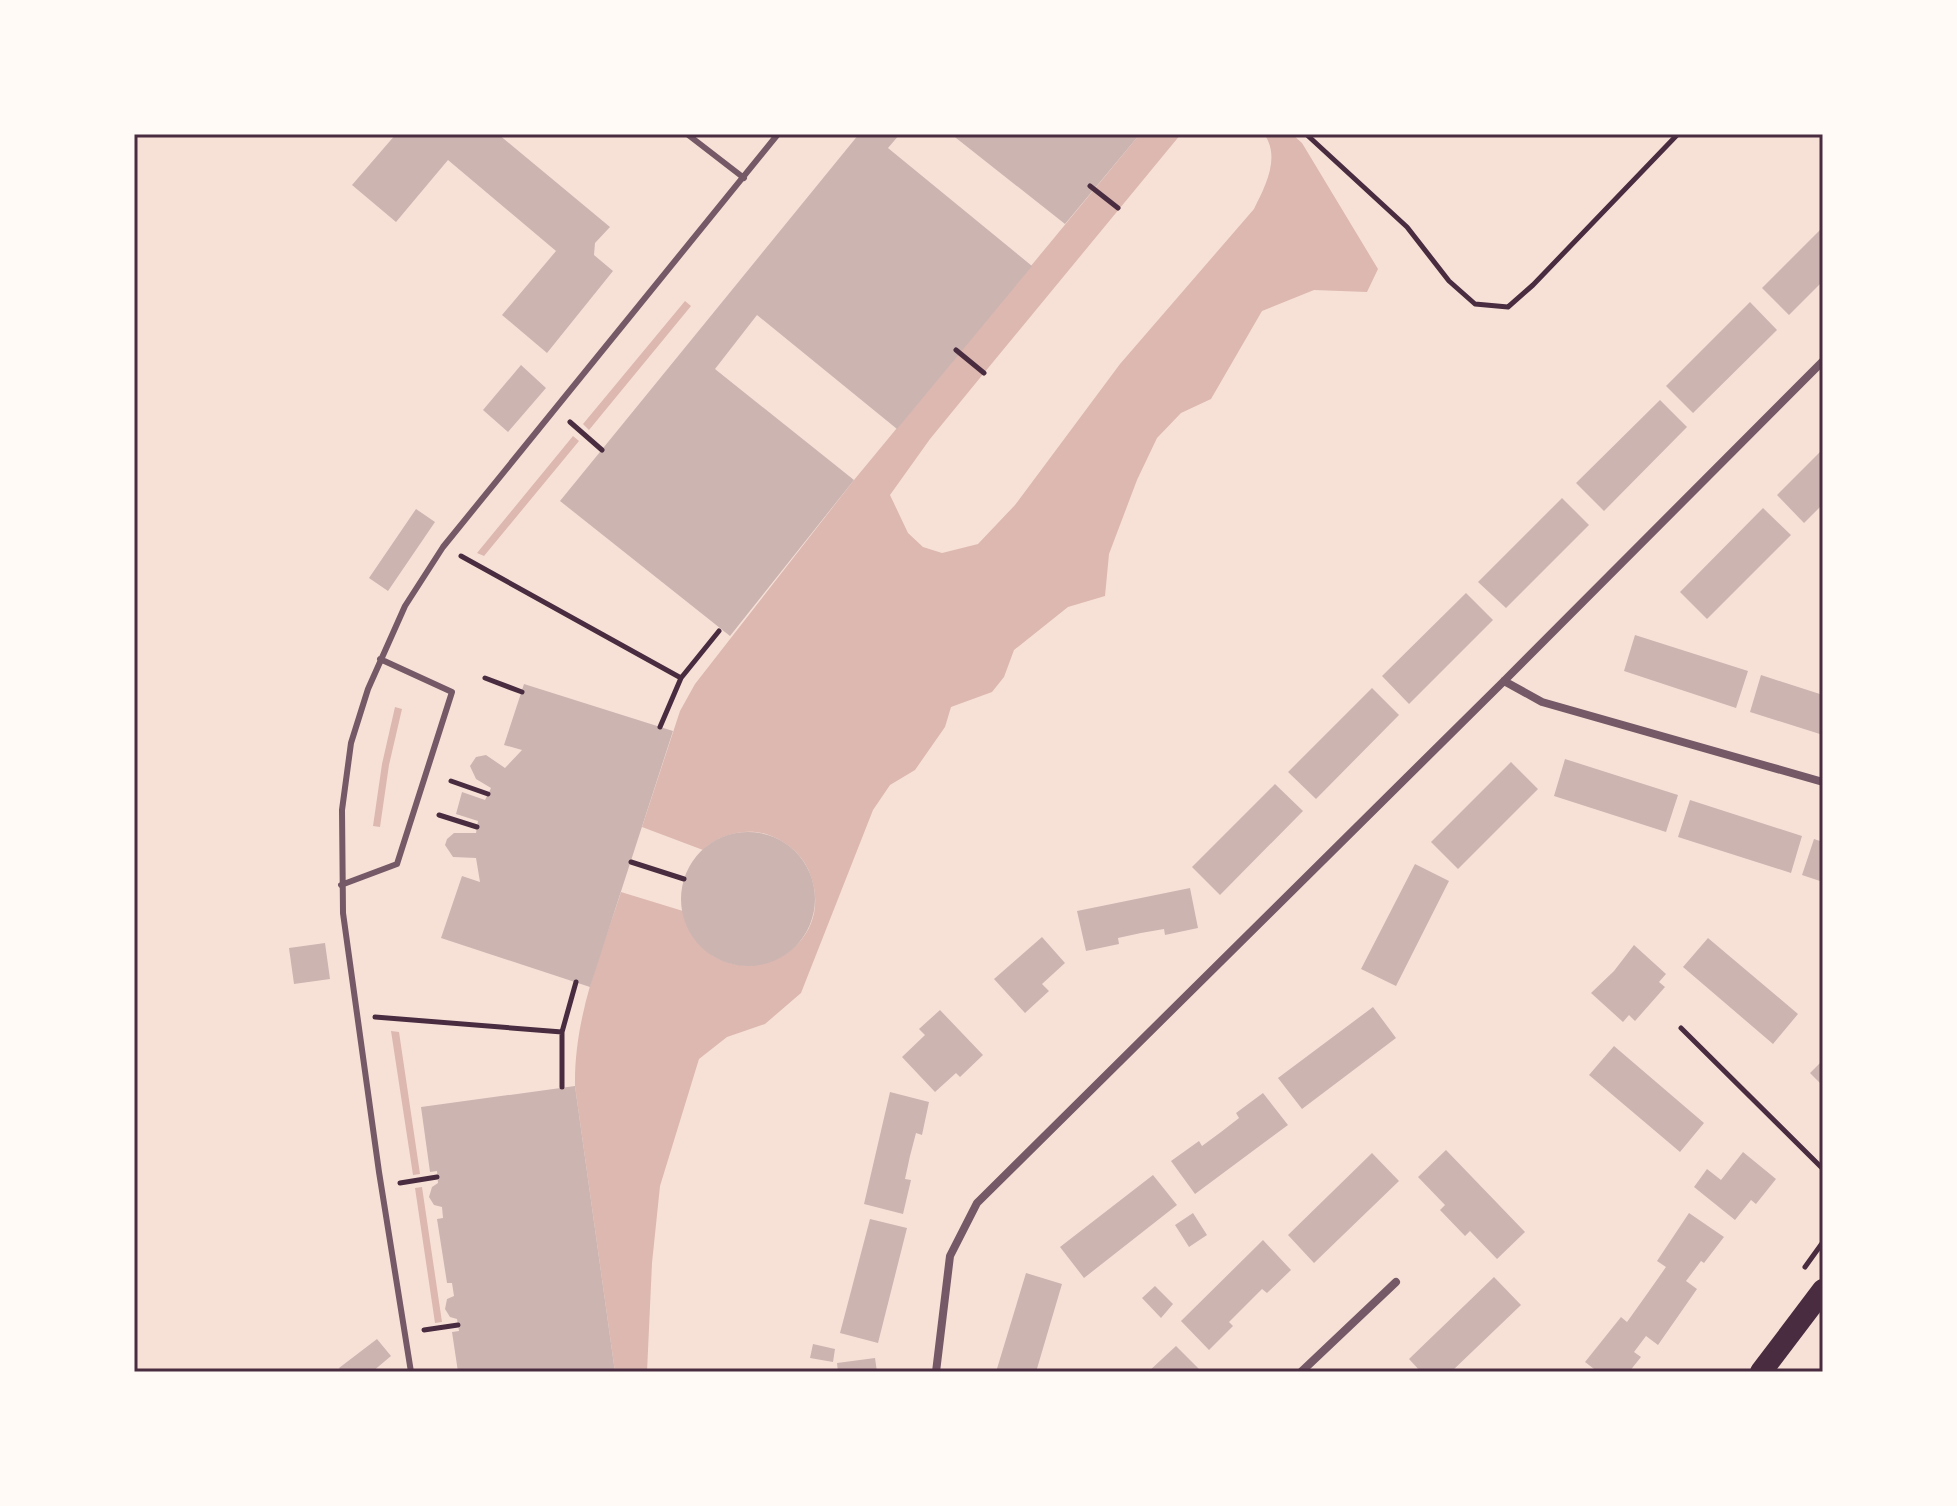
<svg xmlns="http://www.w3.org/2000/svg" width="1957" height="1506" font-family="'Alegreya Sans',sans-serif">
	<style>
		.water { fill: #dcb8b0 }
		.building { fill: #ccb4b1 }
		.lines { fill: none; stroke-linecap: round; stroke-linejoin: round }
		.path { stroke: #4a2c40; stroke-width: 5 }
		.service { stroke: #755966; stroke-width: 6 }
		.minor { stroke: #755966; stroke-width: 8 }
		.trunk { stroke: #4a2c40; stroke-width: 22 }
		.neatline { fill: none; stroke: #4a2c40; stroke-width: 3 }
	</style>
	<rect width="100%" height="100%" fill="#f7e1d7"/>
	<!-- water -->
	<path class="water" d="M 1140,134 L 1181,134 L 984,373 L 930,439 L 890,495 L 908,533 L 923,547 L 942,553 L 978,544 L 1015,505 L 1120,364 L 1254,209 C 1265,187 1281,157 1264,134 L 1292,134 L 1302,143 L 1378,269 L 1367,292 L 1314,290 L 1262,311 L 1211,399 L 1181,413 L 1157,438 L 1137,480 L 1109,554 L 1105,596 L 1068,607 L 1014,650 L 1004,677 L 992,692 L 951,707 L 945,727 L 915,770 L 890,785 L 873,810 L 801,993 L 765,1024 L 727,1037 L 699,1059 L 660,1186 L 652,1263 L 647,1372 L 615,1372 L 575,1086 C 574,1016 600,957 621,892 L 683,911 C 710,1011 848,959 808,869 C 800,852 784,840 766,834 C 745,828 719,834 703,850 L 642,827 L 680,711 L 695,684 L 854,480 Z
		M 685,301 L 691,306 L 589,430 L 583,424 Z
		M 573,436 L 579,441 L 484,556 L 477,553 Z
		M 395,707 L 402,709 L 389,765 L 380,827 L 373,826 L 382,764 Z
		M 391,1031 L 399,1032 L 420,1174 L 413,1175 Z
		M 422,1187 L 442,1322 L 435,1323 L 415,1188 Z"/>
	<!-- building -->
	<path class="building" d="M 396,134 L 498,134 L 610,227 L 595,243 L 594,255 L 613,271 L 547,353 L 502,315 L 556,251 L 448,160 L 396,222 L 352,185 Z
		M 859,134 L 900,134 L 888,148 L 1032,266 L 897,429 L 757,315 L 715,369 L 854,480 L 730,636 L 560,501 Z
		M 951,134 L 1140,134 L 1065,224 Z
		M 1823,227 L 1823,281 L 1789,315 L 1762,288 Z
		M 1750,302 L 1777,330 L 1693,413 L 1666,386 Z
		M 521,365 L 546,388 L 508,432 L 483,410 Z
		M 1660,400 L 1687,427 L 1604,511 L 1576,483 Z
		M 1823,449 L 1823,504 L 1804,523 L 1777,495 Z
		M 1562,498 L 1589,525 L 1506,608 L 1478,582 Z
		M 1763,508 L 1791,535 L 1707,619 L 1680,592 Z
		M 416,509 L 435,522 L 388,591 L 369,578 Z
		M 1466,593 L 1493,620 L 1409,704 L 1382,676 Z
		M 1635,635 L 1748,671 L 1736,708 L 1624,671 Z
		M 1761,675 L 1823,695 L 1823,735 L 1750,712 Z
		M 524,684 L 673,731 L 590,987 L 441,938 L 462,876 L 480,882 L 476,858 L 453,857 L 445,845 L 447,839 L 454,833 L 476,833 L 478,821 L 456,814 L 462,792 L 485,800 L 491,788 L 476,779 L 470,766 L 476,757 L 486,755 L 505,768 L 522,750 L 504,745 Z
		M 1372,688 L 1399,715 L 1316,799 L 1288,772 Z
		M 1565,759 L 1678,795 L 1666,832 L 1554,796 Z
		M 1511,762 L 1538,789 L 1458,869 L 1431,842 Z
		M 1275,784 L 1303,811 L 1220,895 L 1192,867 Z
		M 1690,800 L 1802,836 L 1791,873 L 1678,837 Z
		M681 899a67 67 0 1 1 134 0a67 67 0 1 1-134 0Z
		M 1814,839 L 1823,842 L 1823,882 L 1802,875 Z
		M 1415,864 L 1449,881 L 1396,986 L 1361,969 Z
		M 1190,888 L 1198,928 L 1165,935 L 1164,929 L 1141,933 L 1118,938 L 1119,944 L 1086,951 L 1077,911 Z
		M 1042,937 L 1065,963 L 1042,984 L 1049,991 L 1025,1013 L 994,979 Z
		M 1708,938 L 1798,1014 L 1773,1044 L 1683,967 Z
		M 325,943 L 330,979 L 294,984 L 289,948 Z
		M 1634,945 L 1666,974 L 1659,982 L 1665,987 L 1635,1021 L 1629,1015 L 1623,1022 L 1591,993 L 1614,971 Z
		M 1373,1007 L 1396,1038 L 1302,1109 L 1278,1078 Z
		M 940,1010 L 983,1055 L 960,1077 L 956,1073 L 935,1092 L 902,1057 L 925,1035 L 919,1029 Z
		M 1614,1046 L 1704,1123 L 1680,1152 L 1589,1075 Z
		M 1823,1060 L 1823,1086 L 1810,1073 Z
		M 575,1086 L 615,1372 L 458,1372 L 452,1332 L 459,1331 L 457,1319 L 450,1317 L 445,1309 L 447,1299 L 454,1296 L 452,1283 L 447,1283 L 437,1219 L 443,1218 L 442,1207 L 434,1205 L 429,1197 L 432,1187 L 438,1183 L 437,1171 L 430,1172 L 421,1107 Z
		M 890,1092 L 929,1102 L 922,1135 L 916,1133 L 910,1156 L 905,1179 L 911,1180 L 903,1214 L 864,1204 Z
		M 1263,1093 L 1288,1125 L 1195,1194 L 1171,1161 L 1199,1141 L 1202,1146 L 1221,1132 L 1239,1118 L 1236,1113 Z
		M 1446,1150 L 1525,1232 L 1497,1259 L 1470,1231 L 1465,1236 L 1440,1210 L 1445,1205 L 1418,1177 Z
		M 1743,1152 L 1776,1179 L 1756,1204 L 1751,1200 L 1735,1220 L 1694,1187 L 1707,1169 L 1721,1180 Z
		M 1372,1153 L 1399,1181 L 1314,1263 L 1288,1235 Z
		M 1153,1175 L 1177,1205 L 1084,1278 L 1060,1247 Z
		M 1193,1213 L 1207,1235 L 1189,1247 L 1175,1225 Z
		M 1689,1213 L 1724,1237 L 1704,1263 L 1701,1261 L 1686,1281 L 1697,1289 L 1658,1345 L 1646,1336 L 1634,1352 L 1641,1357 L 1629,1372 L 1598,1372 L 1585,1362 L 1621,1317 L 1627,1322 L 1647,1294 L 1666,1267 L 1657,1261 Z
		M 870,1219 L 907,1228 L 878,1343 L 840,1333 Z
		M 1263,1240 L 1291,1270 L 1267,1293 L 1262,1289 L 1229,1322 L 1233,1326 L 1209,1350 L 1181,1321 Z
		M 1026,1273 L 1062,1284 L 1036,1372 L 996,1372 Z
		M 1494,1277 L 1521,1305 L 1451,1372 L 1421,1372 L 1409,1359 Z
		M 1155,1286 L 1173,1304 L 1161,1318 L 1142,1298 Z
		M 377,1339 L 391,1356 L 372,1372 L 342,1372 L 339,1368 Z
		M 813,1344 L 835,1349 L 833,1362 L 810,1358 Z
		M 1176,1346 L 1202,1372 L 1148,1372 Z
		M 875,1358 L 877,1372 L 838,1372 L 837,1363 Z"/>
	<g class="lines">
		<!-- path -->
		<path class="path" d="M 1306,134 L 1407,227 L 1449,281 L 1475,304 L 1508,307 L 1533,285 L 1678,134
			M 1090,186 L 1118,208
			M 956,350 L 984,373
			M 570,422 L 602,450
			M 461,556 L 681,678
			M 485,678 L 522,692
			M 660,727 L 681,678 L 719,631
			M 451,781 L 488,794
			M 439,815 L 477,827
			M 631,862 L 684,879
			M 375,1017 L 562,1032
			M 1681,1028 L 1823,1169
			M 562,1087 L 562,1032 L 576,982
			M 400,1183 L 437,1177
			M 1805,1267 L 1823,1242
			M 424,1330 L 458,1325"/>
		<!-- service -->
		<path class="service" d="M 687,134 L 744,178
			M 341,885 L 397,864 L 452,692 L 380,659
			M 411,1372 L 379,1172 L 343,913 L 342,810 L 351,743 L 368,689 L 405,606 L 443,547 L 778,134"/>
		<!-- minor -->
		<path class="minor" d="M 1504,681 L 1542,702 L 1823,782
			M 936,1372 L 950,1256 L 977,1203 L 1504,681 L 1823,361
			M 1301,1372 L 1396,1282"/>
		<!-- trunk -->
		<path class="trunk" d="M 1761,1372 L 1823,1290"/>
	</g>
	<!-- border -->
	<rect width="1957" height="1506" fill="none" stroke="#fffaf5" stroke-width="272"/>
	<rect x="136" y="136" width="1685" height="1234" class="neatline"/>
</svg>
